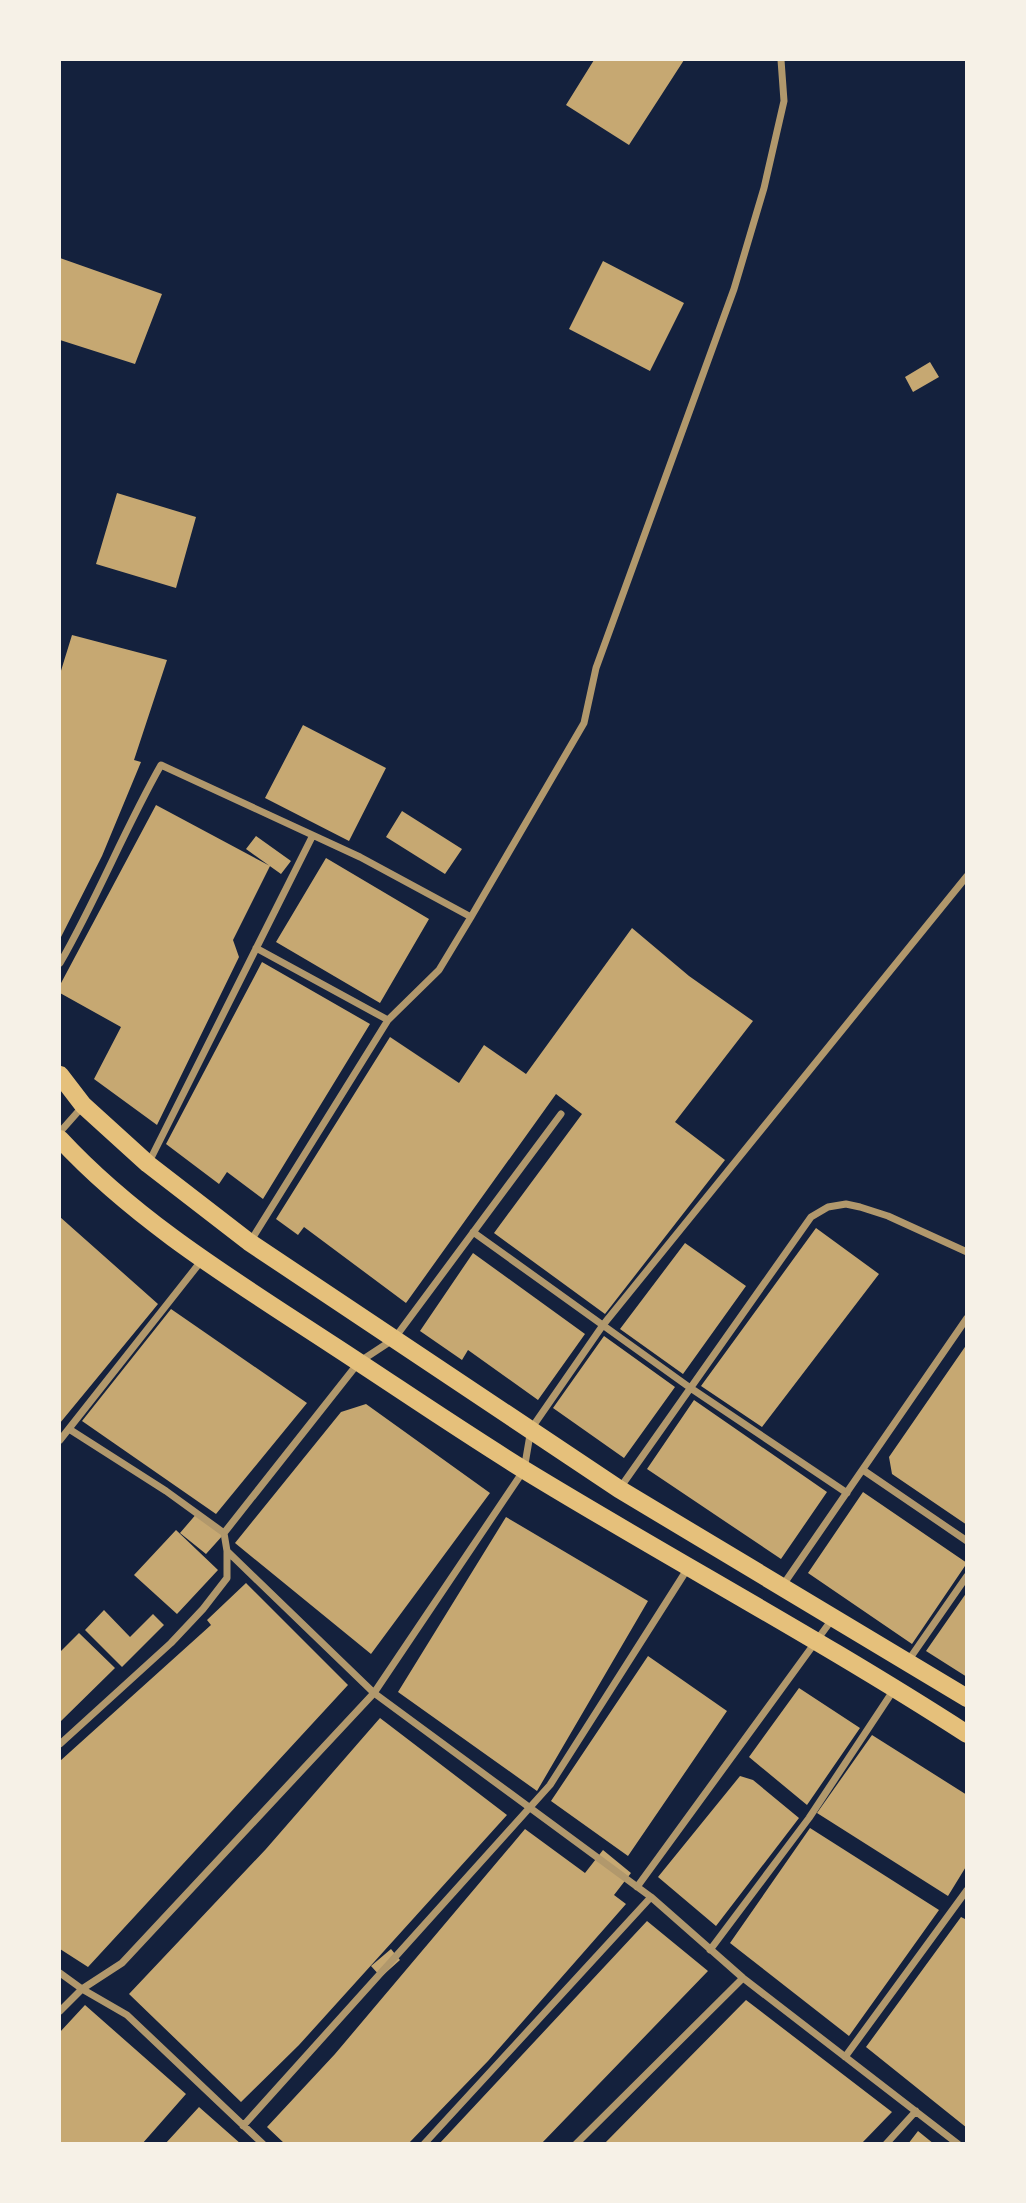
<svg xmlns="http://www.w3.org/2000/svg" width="1026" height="2203" font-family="Overpass,sans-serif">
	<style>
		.building { fill: #c6a872 }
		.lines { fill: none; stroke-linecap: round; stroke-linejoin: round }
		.minor { stroke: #b1986c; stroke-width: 7 }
		.primary { stroke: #e5c07b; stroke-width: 18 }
	</style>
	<rect width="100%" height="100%" fill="#14213d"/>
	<!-- building -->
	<path class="building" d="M 594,60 L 684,60 L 629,145 L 566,105 Z
		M 60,258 L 162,294 L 135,364 L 60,340 Z
		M 603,261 L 684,303 L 650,371 L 569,329 Z
		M 930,362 L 939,377 L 913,392 L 905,377 Z
		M 117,493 L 196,517 L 176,588 L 96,564 Z
		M 72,635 L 167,660 L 134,760 L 141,762 L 102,856 L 60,939 L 60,674 Z
		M 303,725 L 386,768 L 349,841 L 265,798 Z
		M 156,805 L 270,866 L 233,940 L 239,957 L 157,1125 L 94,1079 L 121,1027 L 60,993 L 60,985 Z
		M 402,811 L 462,849 L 445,874 L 386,837 Z
		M 256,836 L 291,861 L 281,874 L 246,849 Z
		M 326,858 L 429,919 L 380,1003 L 276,942 Z
		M 632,928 L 689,976 L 753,1021 L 675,1122 L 725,1160 L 605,1314 L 494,1233 L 582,1114 L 556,1094 L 406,1303 L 304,1227 L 298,1235 L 276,1219 L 390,1037 L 459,1083 L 484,1045 L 526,1074 Z
		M 262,962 L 370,1024 L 263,1199 L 227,1172 L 219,1184 L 166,1144 Z
		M 60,1217 L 158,1304 L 60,1423 Z
		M 816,1228 L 879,1274 L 762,1427 L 701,1386 Z
		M 685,1243 L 746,1286 L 683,1374 L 620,1329 Z
		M 473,1253 L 585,1334 L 538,1400 L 468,1350 L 462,1360 L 420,1331 Z
		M 171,1309 L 307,1403 L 216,1514 L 82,1421 Z
		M 604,1336 L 675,1387 L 624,1458 L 553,1408 Z
		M 967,1344 L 967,1525 L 892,1474 L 889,1457 Z
		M 694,1400 L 827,1492 L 781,1559 L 647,1469 Z
		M 366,1404 L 490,1493 L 371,1654 L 235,1543 L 341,1412 Z
		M 863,1492 L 967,1563 L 912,1644 L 808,1573 Z
		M 198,1512 L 224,1534 L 206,1554 L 180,1533 Z
		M 506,1517 L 648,1601 L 537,1791 L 398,1692 Z
		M 176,1530 L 218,1570 L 177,1614 L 134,1575 Z
		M 246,1583 L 348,1685 L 88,1967 L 60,1949 L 60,1761 L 211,1625 L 207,1620 Z
		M 967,1592 L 967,1677 L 926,1651 Z
		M 104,1610 L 130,1637 L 153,1614 L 164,1625 L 122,1667 L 85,1630 Z
		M 79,1633 L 115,1668 L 60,1722 L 60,1652 Z
		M 648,1656 L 727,1711 L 628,1856 L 551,1801 Z
		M 799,1688 L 860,1728 L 807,1805 L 749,1757 Z
		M 380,1718 L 507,1815 L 299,2045 L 241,2102 L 129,1994 L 266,1849 Z
		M 872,1735 L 967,1795 L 967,1865 L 948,1896 L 817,1813 Z
		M 740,1776 L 753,1780 L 799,1818 L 716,1926 L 658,1877 Z
		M 810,1828 L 939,1910 L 849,2036 L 730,1943 Z
		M 525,1829 L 585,1873 L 603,1850 L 631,1873 L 614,1895 L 626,1904 L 488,2061 L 408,2144 L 285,2144 L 267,2127 L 335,2054 Z
		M 961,1917 L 967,1920 L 967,2128 L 866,2047 Z
		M 647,1921 L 708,1971 L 541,2144 L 439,2144 Z
		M 391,1949 L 400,1960 L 381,1977 L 371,1966 Z
		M 746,2000 L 892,2112 L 861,2144 L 604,2144 Z
		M 85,2005 L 186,2094 L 142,2144 L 60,2144 L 60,2032 Z
		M 199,2107 L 241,2144 L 165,2144 Z
		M 918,2131 L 934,2144 L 908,2144 Z"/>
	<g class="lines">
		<!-- minor -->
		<path class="minor" d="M 256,948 L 388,1020
			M 60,963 C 97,899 124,830 161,765 L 360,857 L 471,917
			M 60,1132 L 83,1106
			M 148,1164 L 312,837
			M 473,1232 L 689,1387 L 847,1493
			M 250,1242 L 388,1020 L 439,970 L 471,917 L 584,723 L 596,668 L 734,289 L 764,188 L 784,101 L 781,60
			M 69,1429 L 166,1491 L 224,1533 L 227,1551 L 374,1693 L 651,1897 L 743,1978 L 958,2144
			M 60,1440 L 202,1260
			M 863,1470 L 967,1541
			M 620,1488 L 811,1217 L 828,1207 L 846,1204 L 860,1207 L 888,1216 L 967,1252
			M 224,1533 L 359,1362 L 394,1339 L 561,1114
			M 783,1585 L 967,1318
			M 908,1661 L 967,1576
			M 60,1744 L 171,1643 L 203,1609 L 227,1578 L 227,1551
			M 637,1887 L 833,1618
			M 710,1950 L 809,1818 L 895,1688
			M 60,1973 L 82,1989 L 127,2015 L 263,2144
			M 60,2011 L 82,1989 L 122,1963 L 374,1693 L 524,1470 L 531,1429 L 603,1325 L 967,876
			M 845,2057 L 967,1890
			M 243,2126 L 550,1785 L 688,1568
			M 424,2144 L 651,1897
			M 576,2144 L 743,1978
			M 886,2144 L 916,2111"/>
		<!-- primary -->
		<path class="primary" d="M 60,1075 L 83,1105 L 148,1164 L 249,1242 L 619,1489 L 967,1698
			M 60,1139 C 138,1223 238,1283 334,1346 C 397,1387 461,1431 526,1471 C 672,1560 823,1641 967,1734"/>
	</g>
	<!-- border -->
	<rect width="1026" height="2203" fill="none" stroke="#f6f1e7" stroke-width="122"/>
</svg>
